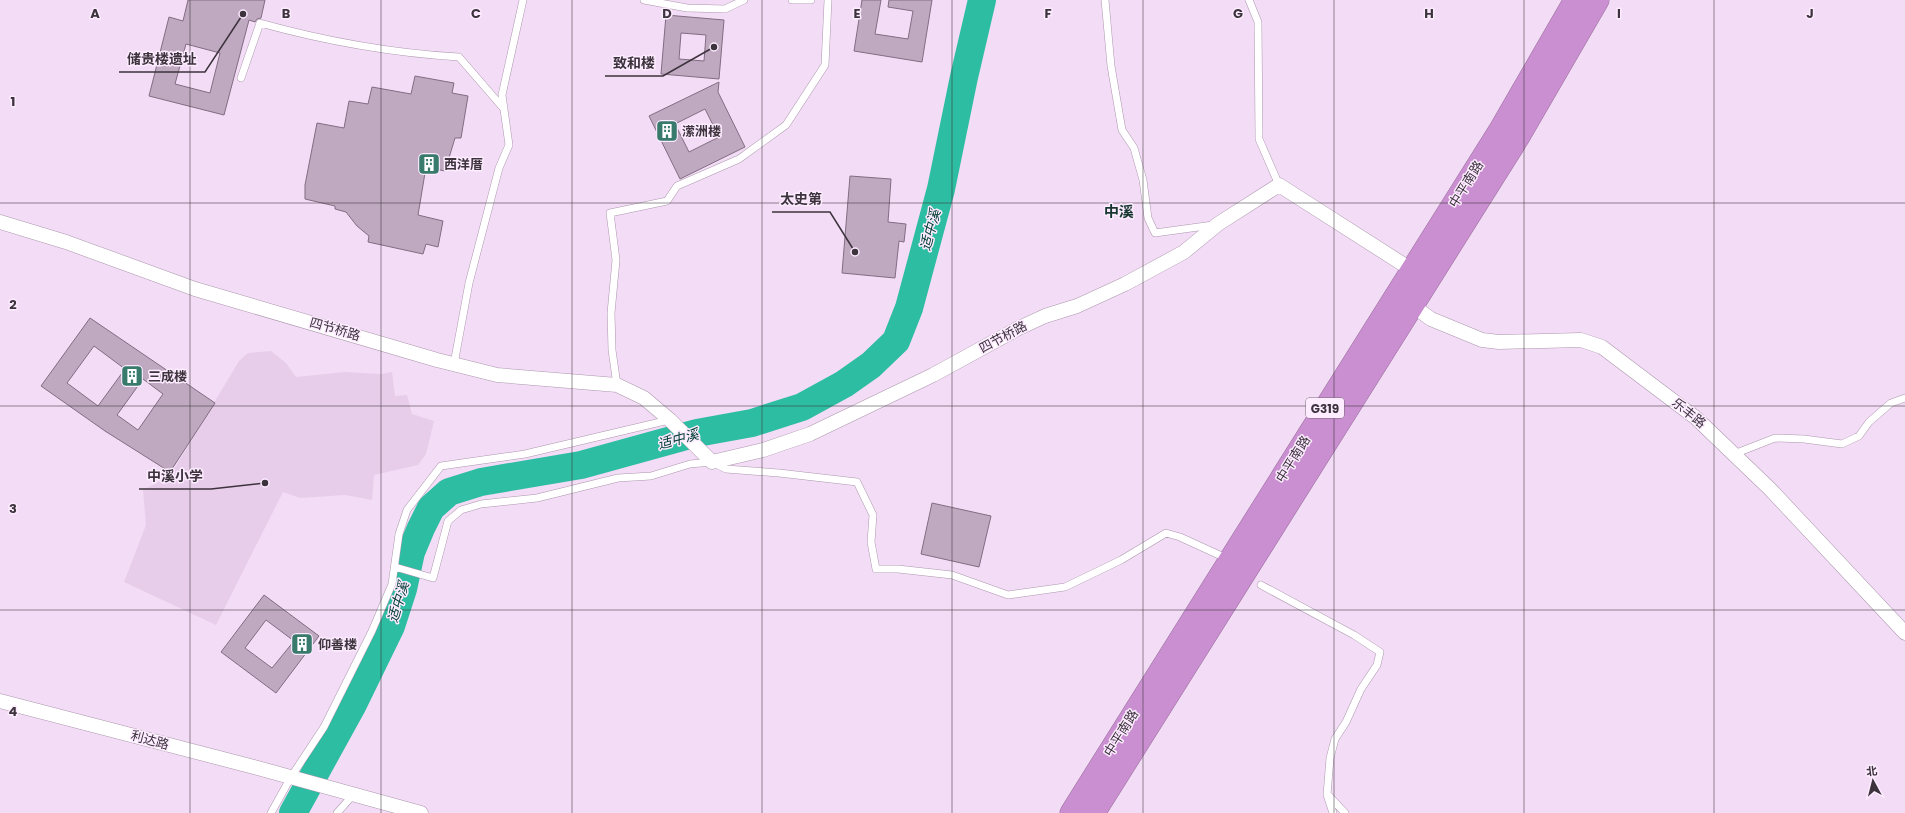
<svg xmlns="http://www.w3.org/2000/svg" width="1905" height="813" font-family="Poppins,'Noto Sans SC',sans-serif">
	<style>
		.built { fill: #e8cdea }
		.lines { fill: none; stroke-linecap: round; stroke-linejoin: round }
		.river { stroke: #2dbda2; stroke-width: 28 }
		.building { fill: #bfa9c0; stroke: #816d83; fill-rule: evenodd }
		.lane-casing { stroke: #ac97ae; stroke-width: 8 }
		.street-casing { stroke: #ac97ae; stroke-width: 15 }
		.highway-casing { stroke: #986f9d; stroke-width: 23 }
		.lane { stroke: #fff; stroke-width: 7 }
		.street { stroke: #fff; stroke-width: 14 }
		.highway { stroke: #ca8fd0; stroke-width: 22 }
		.grid { fill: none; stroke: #3c333d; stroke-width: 1; stroke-opacity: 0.55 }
		.labels { text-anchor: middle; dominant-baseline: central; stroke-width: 3; stroke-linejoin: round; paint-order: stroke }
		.shield { fill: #fdebff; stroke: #766a77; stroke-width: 1 }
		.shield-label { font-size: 12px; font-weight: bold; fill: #3c333d }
		.poi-label { font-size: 13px; font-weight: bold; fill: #3c333d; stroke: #fdebff; text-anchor: start }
		.street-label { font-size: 13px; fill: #3c333d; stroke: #fdebff }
		.water-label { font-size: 14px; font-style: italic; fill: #003d32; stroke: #fdebff }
		.quarter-label { font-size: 15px; font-weight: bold; fill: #16362f; stroke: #fdebff }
		.grid-label { font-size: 13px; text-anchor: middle; font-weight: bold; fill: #3c333d; stroke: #fdebff; stroke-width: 3; stroke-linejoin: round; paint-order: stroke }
		.leader { fill: none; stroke: #3c333d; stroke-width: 1.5 }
		.callout-dot { fill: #3c333d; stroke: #fdebff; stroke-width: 1.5 }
		.callout-label { font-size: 14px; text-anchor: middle; font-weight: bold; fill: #3c333d; stroke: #fdebff; stroke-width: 3; stroke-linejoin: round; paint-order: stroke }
	</style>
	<rect width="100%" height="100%" fill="#f3dcf5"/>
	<!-- built -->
	<path class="built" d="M 271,351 L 286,363 L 296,377 L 345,372 L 381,374 L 392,372 L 395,396 L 407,395 L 412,414 L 434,421 L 426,454 L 418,465 L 374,475 L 372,500 L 345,495 L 300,498 L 283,492 L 216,625 L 124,582 L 146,525 L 143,490 L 170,476 L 239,361 L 248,353 Z"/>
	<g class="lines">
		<!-- river -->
		<path class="river" d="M 293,813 L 352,706 L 391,626 L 403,589 L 411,552 L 421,528 L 431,508 L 449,492 L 481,482 L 581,465 L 697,433 L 752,423 L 802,407 L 844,384 L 871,365 L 896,341 L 909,308 L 941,189 L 964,77 L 982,0"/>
	</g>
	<!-- building -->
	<path class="building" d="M 188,0 L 265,0 L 261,18 L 257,19 L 255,22 L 249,20 L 224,115 L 149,96 L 169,17 L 183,21 ZM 186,44 L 220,53 L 210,93 L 175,84 Z
		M 862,0 L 881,0 L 875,34 L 908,39 L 913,11 L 888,7 L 889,0 L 932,0 L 922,62 L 854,51 Z
		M 666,15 L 724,20 L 719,79 L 661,74 ZM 681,33 L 706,35 L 704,61 L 679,59 Z
		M 415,76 L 454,83 L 452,93 L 468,96 L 461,138 L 455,138 L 445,171 L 426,167 L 418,215 L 443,221 L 438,247 L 426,244 L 423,254 L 368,242 L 369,236 L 357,226 L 346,212 L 335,209 L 335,206 L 305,199 L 305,185 L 317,123 L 344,128 L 349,101 L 368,104 L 372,87 L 411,94 Z
		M 719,82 L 718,92 L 745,147 L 680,179 L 649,116 ZM 705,109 L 719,137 L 689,152 L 675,124 Z
		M 850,176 L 891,179 L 888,222 L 906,224 L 904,242 L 899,241 L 895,278 L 842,273 Z
		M 90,318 L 215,403 L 170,472 L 105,431 L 41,386 ZM 94,346 L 125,369 L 98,406 L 67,383 ZM 143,379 L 163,394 L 138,430 L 117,415 Z
		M 932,503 L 991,516 L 979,567 L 921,554 Z
		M 264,595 L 319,636 L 276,693 L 221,652 ZM 266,620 L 294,641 L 272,668 L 245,648 Z"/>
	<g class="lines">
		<!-- lane casing -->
		<g class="lane-casing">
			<path id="lane" d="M 644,0 L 687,8 L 725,9 L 744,0
				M 792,0 L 811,0
				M 1105,0 L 1111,66 L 1122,130 L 1134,148 L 1143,180 L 1148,218 L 1155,233 L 1213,225
				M 1249,0 L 1258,22 L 1259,139 L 1279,185
				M 241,78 L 260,23 C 325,41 391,53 459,57 L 504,109
				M 454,364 L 469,283 L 499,168 L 509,145 L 502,95 L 523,0
				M 617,385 L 612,350 L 611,313 L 616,260 L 610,213 L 667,201 L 677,186 L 739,159 L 786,125 L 825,65 L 828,0
				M 1734,454 L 1775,438 L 1804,439 L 1842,444 L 1859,436 L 1869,422 L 1891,403 L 1905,398
				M 395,567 L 433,578 L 448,521 L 461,510 L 481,504 L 537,498 L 618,478 L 651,476 L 690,464 L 712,462 L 726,469 L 779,473 L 857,482 L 873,515 L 871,542 L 876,569 L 898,569 L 952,575 L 1008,595 L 1065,587 L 1121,560 L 1166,533 L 1180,537 L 1228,559
				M 1261,585 L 1354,635 L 1380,652 L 1377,665 L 1361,689 L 1346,722 L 1335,739 L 1330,758 L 1327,795 L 1333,813
				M 1329,796 L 1345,813
				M 271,813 L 291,777 L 324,727 L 372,631 L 392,584 L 399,534 L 407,510 L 441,466 L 525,454 L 669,420
				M 337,813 L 353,795"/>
		</g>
		<!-- street casing -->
		<g class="street-casing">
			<path id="street" d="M 0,222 L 66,242 L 195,289 L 437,360 L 497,375 L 617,385 L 644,398 L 670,420 L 712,462 L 763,450 L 810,434 L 933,375 L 1017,329 L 1045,316 L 1077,306 L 1125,284 L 1184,252 L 1218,224 L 1279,185 L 1412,270
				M 1413,306 L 1431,319 L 1482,340 L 1499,342 L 1581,340 L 1602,347 L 1696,418 L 1770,489 L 1905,633
				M 0,701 L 254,767 L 421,813"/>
		</g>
		<!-- highway casing -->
		<g class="highway-casing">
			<path id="highway" d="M 1071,813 L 1501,128 L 1575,0
				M 1094,813 L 1518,138 L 1598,0"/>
		</g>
		<!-- lane -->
		<use href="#lane" class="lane"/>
		<!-- street -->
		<use href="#street" class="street"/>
		<!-- highway -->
		<use href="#highway" class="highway"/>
	</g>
	<!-- grid -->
	<path class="grid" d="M 190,0 L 190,813M 381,0 L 381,813M 572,0 L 572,813M 762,0 L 762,813M 952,0 L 952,813M 1143,0 L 1143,813M 1334,0 L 1334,813M 1524,0 L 1524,813M 1714,0 L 1714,813M 0,203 L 1905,203M 0,406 L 1905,406M 0,610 L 1905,610"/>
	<!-- icons -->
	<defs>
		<g id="building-square" transform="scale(1.15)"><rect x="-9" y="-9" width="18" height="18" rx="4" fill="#387a6b" stroke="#fdebff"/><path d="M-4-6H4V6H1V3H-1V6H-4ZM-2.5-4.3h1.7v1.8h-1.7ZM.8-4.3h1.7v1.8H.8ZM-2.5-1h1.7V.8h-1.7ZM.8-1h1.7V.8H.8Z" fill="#fff"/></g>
	</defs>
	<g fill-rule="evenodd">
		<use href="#building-square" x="667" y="131"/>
		<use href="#building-square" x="429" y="164"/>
		<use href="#building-square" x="132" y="376"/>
		<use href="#building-square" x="302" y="644"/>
	</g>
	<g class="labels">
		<!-- shield labels -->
		<rect class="shield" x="1306" y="398" width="38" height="20" rx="3"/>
		<g class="shield-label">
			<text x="1325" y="408">G319</text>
		</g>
		<!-- poi labels -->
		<g class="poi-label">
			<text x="682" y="131">潆洲楼</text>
			<text x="444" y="164">西洋厝</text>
			<text x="148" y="376">三成楼</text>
			<text x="318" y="644">仰善楼</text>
		</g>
		<!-- street labels -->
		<g class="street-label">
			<text transform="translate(1466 184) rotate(-58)">中平南路</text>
			<text transform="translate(335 329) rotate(16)">四节桥路</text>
			<text transform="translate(1003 337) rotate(-28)">四节桥路</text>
			<text transform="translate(1689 413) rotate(39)">乐丰路</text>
			<text transform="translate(1293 459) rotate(-58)">中平南路</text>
			<text transform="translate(1121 733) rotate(-58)">中平南路</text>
			<text transform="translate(150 740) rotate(15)">利达路</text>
		</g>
		<!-- water labels -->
		<g class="water-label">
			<text transform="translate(930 230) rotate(-75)">适中溪</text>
			<text transform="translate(678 439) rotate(-15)">适中溪</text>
			<text transform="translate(398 602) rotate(-73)">适中溪</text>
		</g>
		<!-- quarter labels -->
		<g class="quarter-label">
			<text x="1119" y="211">中溪</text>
		</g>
	</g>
	<g class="grid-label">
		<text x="95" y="18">A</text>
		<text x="286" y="18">B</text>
		<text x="476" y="18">C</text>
		<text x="667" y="18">D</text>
		<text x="857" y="18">E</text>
		<text x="1048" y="18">F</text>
		<text x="1238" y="18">G</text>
		<text x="1429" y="18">H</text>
		<text x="1619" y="18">I</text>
		<text x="1810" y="18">J</text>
		<text x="13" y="106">1</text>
		<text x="13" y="309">2</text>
		<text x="13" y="513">3</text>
		<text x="13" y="716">4</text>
	</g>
	<!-- callouts -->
	<path class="leader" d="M243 14L205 72H119M714 47L663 76H605M855 252L830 212H772M265 483L211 489H139"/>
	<g class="callout-dot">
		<circle cx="243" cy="14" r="4"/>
		<circle cx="714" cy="47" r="4"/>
		<circle cx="855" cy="252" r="4"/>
		<circle cx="265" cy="483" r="4"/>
	</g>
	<g class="callout-label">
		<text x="162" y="64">储贵楼遗址</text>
		<text x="634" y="68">致和楼</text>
		<text x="801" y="204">太史第</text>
		<text x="175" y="481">中溪小学</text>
	</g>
	<!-- north arrow -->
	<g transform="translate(1873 781) rotate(353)" stroke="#fdebff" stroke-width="3" paint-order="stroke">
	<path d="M0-3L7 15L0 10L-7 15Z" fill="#3c333d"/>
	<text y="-6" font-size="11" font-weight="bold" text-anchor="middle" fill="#3c333d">北</text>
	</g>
</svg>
